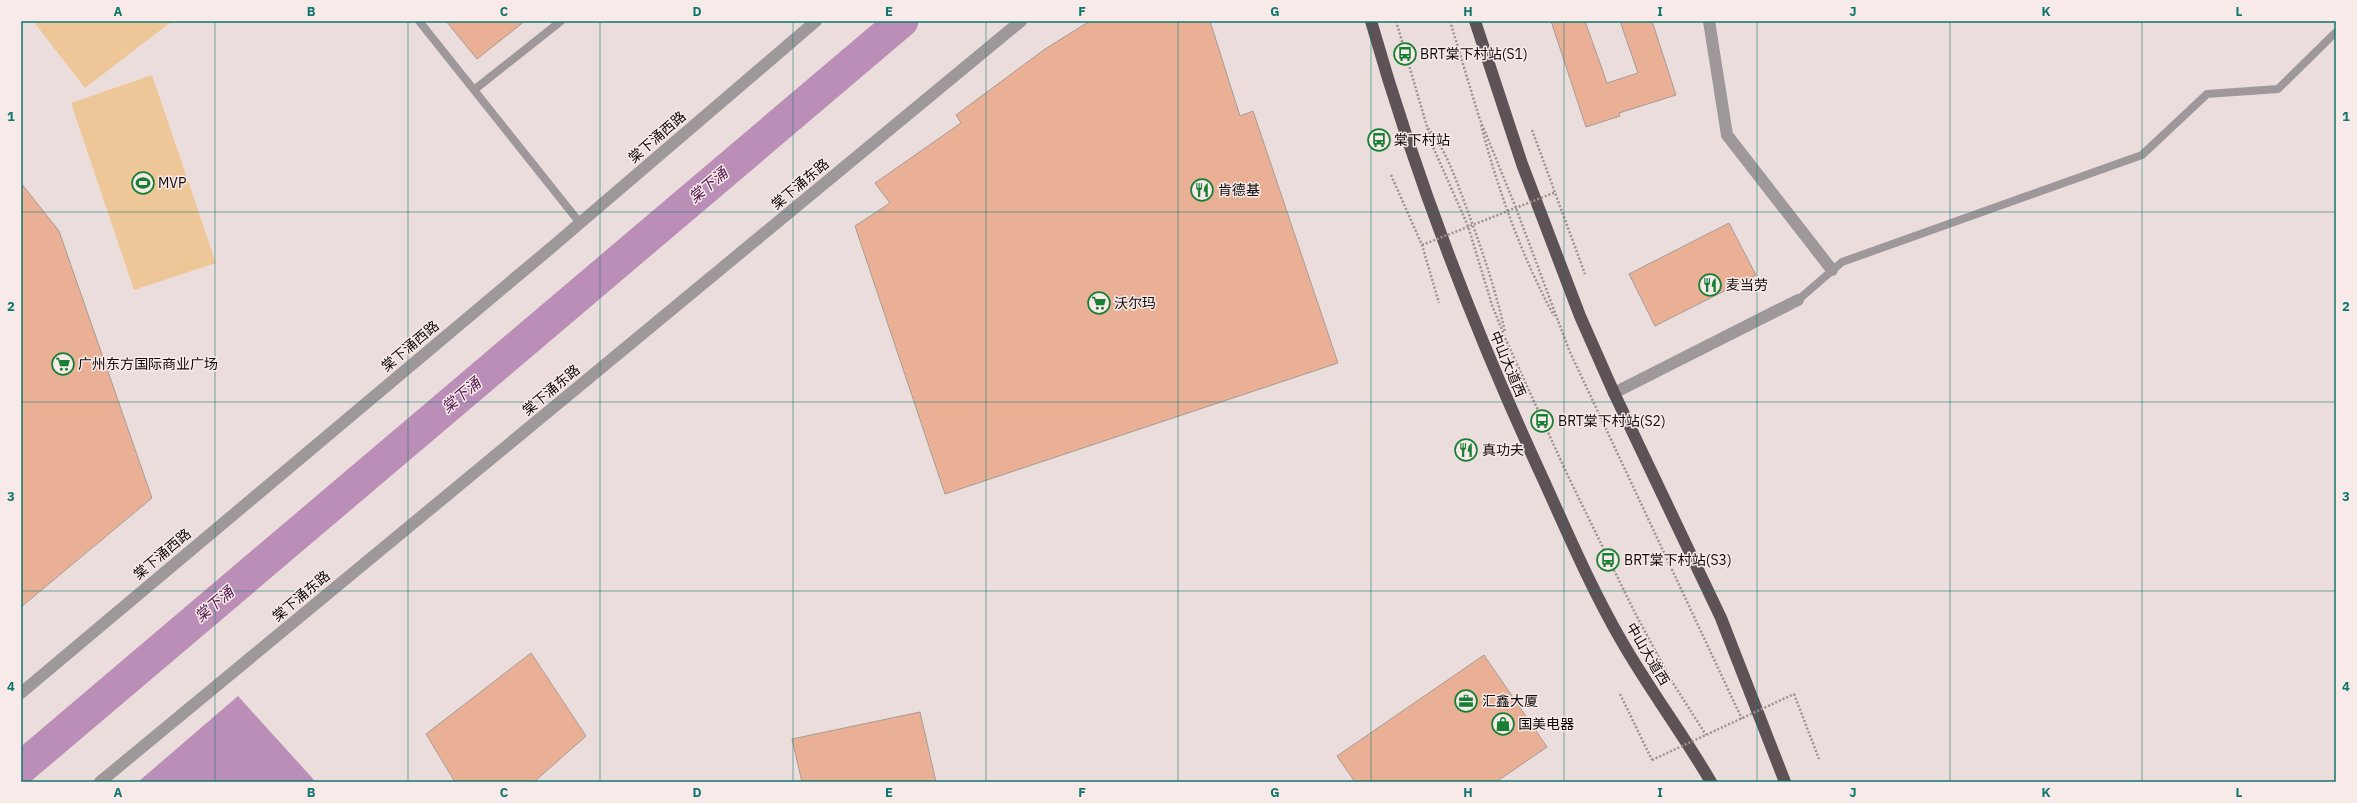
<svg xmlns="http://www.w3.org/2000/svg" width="2357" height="803" font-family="'IBM Plex Sans','Noto Sans SC',sans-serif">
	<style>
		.green { fill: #eec799 }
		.water { fill: #bb8eb8 }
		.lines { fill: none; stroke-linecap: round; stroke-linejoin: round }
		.river { stroke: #bb8eb8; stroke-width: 33 }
		.building { fill: #eab095; stroke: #a79b96 }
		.path { stroke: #9c9291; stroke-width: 2.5; stroke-dasharray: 2 2; stroke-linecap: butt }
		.service { stroke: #9e989a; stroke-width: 8 }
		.minor { stroke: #9e989a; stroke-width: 12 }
		.trunk { stroke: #5d5256; stroke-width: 12 }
		.path-bridge { stroke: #9c9291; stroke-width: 2.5; stroke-dasharray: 2 2; stroke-linecap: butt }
		.grid { fill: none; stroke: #0f766e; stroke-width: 1; stroke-opacity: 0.55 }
		.labels { text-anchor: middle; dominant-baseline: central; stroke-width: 3; stroke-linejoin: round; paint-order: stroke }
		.poi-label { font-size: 14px; fill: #0e0a0a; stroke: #f8eae9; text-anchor: start }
		.street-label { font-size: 14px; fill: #0e0a0a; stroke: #f8eae9 }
		.water-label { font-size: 15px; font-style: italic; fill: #562055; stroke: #f8eae9 }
		.neatline { fill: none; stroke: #0f766e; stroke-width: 1.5 }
		.grid-label { font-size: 13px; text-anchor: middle; font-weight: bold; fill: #0f766e }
	</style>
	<rect width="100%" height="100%" fill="#ebdddc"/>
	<!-- green -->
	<path class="green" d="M 33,21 L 170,21 L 171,22 L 85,88 Z
		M 152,75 L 216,263 L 134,290 L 71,103 Z"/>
	<!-- water -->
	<path class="water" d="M 238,696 L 314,780 L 312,782 L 138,782 Z"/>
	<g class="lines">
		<!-- river -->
		<path class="river" d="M 21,768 L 902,21"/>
	</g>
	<!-- building -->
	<path class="building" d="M 446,21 L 525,21 L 477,59 Z
		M 1090,21 L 1210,21 L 1240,116 L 1253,111 L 1338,363 L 945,494 L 855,226 L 890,203 L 875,183 L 961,123 L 956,115 L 1045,49 Z
		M 1551,21 L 1585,21 L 1607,83 L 1638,73 L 1620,21 L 1652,21 L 1676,95 L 1619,113 L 1620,116 L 1586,127 Z
		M 21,183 L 59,231 L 152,498 L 21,607 Z
		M 1729,223 L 1756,275 L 1655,326 L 1629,274 Z
		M 531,653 L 586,736 L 534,782 L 455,782 L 426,734 Z
		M 1484,655 L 1547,747 L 1496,782 L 1355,782 L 1337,756 Z
		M 920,712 L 936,782 L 802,782 L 792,739 Z"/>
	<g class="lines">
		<!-- path -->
		<path class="path" d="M 1396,21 L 1433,147 L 1468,226 L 1492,305 L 1506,340 L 1567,474 L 1634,611 L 1671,680 L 1706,735
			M 1450,21 L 1479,117 L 1516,208 L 1569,350 L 1742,719
			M 1481,125 C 1498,190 1522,257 1554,316
			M 1428,128 C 1446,150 1454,175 1464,201 C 1480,244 1495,287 1505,332
			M 1532,130 L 1585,274
			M 1391,175 L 1422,245 L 1439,303
			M 1620,694 L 1652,760
			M 1794,694 L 1819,759"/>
		<!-- service -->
		<path class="service" d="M 419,21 L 580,223
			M 474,90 L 561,21
			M 1798,300 L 1842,262 L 2142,155 L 2207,94 L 2278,89 L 2336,32"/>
		<!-- minor -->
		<path class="minor" d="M 1709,21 L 1727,135 L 1832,270
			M 1614,393 L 1798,300
			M 21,693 L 552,247 L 816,21
			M 100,782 L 1021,21"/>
		<!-- trunk -->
		<path class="trunk" d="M 1371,21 C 1416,179 1475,332 1544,481 C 1568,534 1592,590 1621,640 C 1649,689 1683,734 1711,782
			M 1475,21 L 1522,164 L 1580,316 L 1614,393 L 1721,618 L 1785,782"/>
		<!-- path-bridge -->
		<path class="path-bridge" d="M 1422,245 L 1556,192
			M 1652,760 L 1794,694"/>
	</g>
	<!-- grid -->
	<path class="grid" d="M 215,21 L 215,782M 408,21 L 408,782M 600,21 L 600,782M 793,21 L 793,782M 986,21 L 986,782M 1178,21 L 1178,782M 1371,21 L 1371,782M 1564,21 L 1564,782M 1757,21 L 1757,782M 1950,21 L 1950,782M 2142,21 L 2142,782M 21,212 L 2336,212M 21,402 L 2336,402M 21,591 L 2336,591"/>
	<!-- icons -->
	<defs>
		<g id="bus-ring" transform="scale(1.15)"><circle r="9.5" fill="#f8eae9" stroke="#178035" stroke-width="1.5"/><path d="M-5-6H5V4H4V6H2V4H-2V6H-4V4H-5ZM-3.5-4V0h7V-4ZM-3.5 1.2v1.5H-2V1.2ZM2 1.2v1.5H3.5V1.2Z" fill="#178035"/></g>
		<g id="stadium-ring" transform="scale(1.15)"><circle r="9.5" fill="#f8eae9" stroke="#178035" stroke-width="1.5"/><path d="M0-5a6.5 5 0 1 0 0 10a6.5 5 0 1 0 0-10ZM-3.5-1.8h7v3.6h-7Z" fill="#178035"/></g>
		<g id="restaurant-ring" transform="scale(1.15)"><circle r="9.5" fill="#f8eae9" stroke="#178035" stroke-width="1.5"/><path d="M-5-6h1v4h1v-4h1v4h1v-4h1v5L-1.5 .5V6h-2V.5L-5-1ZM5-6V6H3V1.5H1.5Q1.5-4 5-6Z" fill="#178035"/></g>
		<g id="supermarket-ring" transform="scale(1.15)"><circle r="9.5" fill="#f8eae9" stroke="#178035" stroke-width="1.5"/><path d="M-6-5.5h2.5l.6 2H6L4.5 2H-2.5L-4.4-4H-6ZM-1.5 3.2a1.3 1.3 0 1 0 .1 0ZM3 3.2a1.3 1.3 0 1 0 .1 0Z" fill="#178035"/></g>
		<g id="office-ring" transform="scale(1.15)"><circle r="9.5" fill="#f8eae9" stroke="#178035" stroke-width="1.5"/><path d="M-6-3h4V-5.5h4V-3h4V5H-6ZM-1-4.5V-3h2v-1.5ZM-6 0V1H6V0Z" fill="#178035"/></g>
		<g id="shop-ring" transform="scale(1.15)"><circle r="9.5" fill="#f8eae9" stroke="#178035" stroke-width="1.5"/><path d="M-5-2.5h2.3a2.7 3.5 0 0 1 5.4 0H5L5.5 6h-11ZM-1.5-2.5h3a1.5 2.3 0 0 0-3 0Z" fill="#178035"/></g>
	</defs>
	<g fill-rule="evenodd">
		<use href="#bus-ring" x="1405" y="54"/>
		<use href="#bus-ring" x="1379" y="140"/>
		<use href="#stadium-ring" x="143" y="183"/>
		<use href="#restaurant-ring" x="1202" y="190"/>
		<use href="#restaurant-ring" x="1710" y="285"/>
		<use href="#supermarket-ring" x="1099" y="303"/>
		<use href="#supermarket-ring" x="63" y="364"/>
		<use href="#bus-ring" x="1542" y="421"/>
		<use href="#restaurant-ring" x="1466" y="450"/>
		<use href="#bus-ring" x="1608" y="560"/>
		<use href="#office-ring" x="1466" y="701"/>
		<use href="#shop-ring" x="1503" y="724"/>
	</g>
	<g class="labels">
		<!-- poi labels -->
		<g class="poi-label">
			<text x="1420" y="54">BRT棠下村站(S1)</text>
			<text x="1394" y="140">棠下村站</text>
			<text x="158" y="183">MVP</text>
			<text x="1218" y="190">肯德基</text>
			<text x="1726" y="285">麦当劳</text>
			<text x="1114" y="303">沃尔玛</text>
			<text x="78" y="364">广州东方国际商业广场</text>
			<text x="1558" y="421">BRT棠下村站(S2)</text>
			<text x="1482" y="450">真功夫</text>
			<text x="1624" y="560">BRT棠下村站(S3)</text>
			<text x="1482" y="701">汇鑫大厦</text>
			<text x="1518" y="724">国美电器</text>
		</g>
		<!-- street labels -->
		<g class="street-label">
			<text transform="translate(657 137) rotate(-41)">棠下涌西路</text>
			<text transform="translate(800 184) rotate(-40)">棠下涌东路</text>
			<text transform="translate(410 346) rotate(-40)">棠下涌西路</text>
			<text transform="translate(1508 364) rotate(67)">中山大道西</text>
			<text transform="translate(551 390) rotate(-40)">棠下涌东路</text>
			<text transform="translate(162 554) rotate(-40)">棠下涌西路</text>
			<text transform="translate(301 596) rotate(-40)">棠下涌东路</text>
			<text transform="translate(1648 654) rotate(59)">中山大道西</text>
		</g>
		<!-- water labels -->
		<g class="water-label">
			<text transform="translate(708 185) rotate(-40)">棠下涌</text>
			<text transform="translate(461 395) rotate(-40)">棠下涌</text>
			<text transform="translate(214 604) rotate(-40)">棠下涌</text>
		</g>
	</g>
	<!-- border -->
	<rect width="2357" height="803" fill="none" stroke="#f8eae9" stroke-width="44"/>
	<rect x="22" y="22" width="2313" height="759" class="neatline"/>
	<g class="grid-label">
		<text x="118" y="16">A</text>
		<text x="311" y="16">B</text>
		<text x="504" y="16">C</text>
		<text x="697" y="16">D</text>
		<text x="889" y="16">E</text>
		<text x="1082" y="16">F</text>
		<text x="1275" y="16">G</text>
		<text x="1468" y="16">H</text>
		<text x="1660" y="16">I</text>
		<text x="1853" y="16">J</text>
		<text x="2046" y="16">K</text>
		<text x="2239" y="16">L</text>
		<text x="11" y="121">1</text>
		<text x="2346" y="121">1</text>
		<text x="11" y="311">2</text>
		<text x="2346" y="311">2</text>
		<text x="11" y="501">3</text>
		<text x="2346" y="501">3</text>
		<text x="11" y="691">4</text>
		<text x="2346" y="691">4</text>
		<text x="118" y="797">A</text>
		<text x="311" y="797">B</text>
		<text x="504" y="797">C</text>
		<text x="697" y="797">D</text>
		<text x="889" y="797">E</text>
		<text x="1082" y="797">F</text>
		<text x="1275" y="797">G</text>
		<text x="1468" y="797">H</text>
		<text x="1660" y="797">I</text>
		<text x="1853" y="797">J</text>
		<text x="2046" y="797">K</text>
		<text x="2239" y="797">L</text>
	</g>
</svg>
